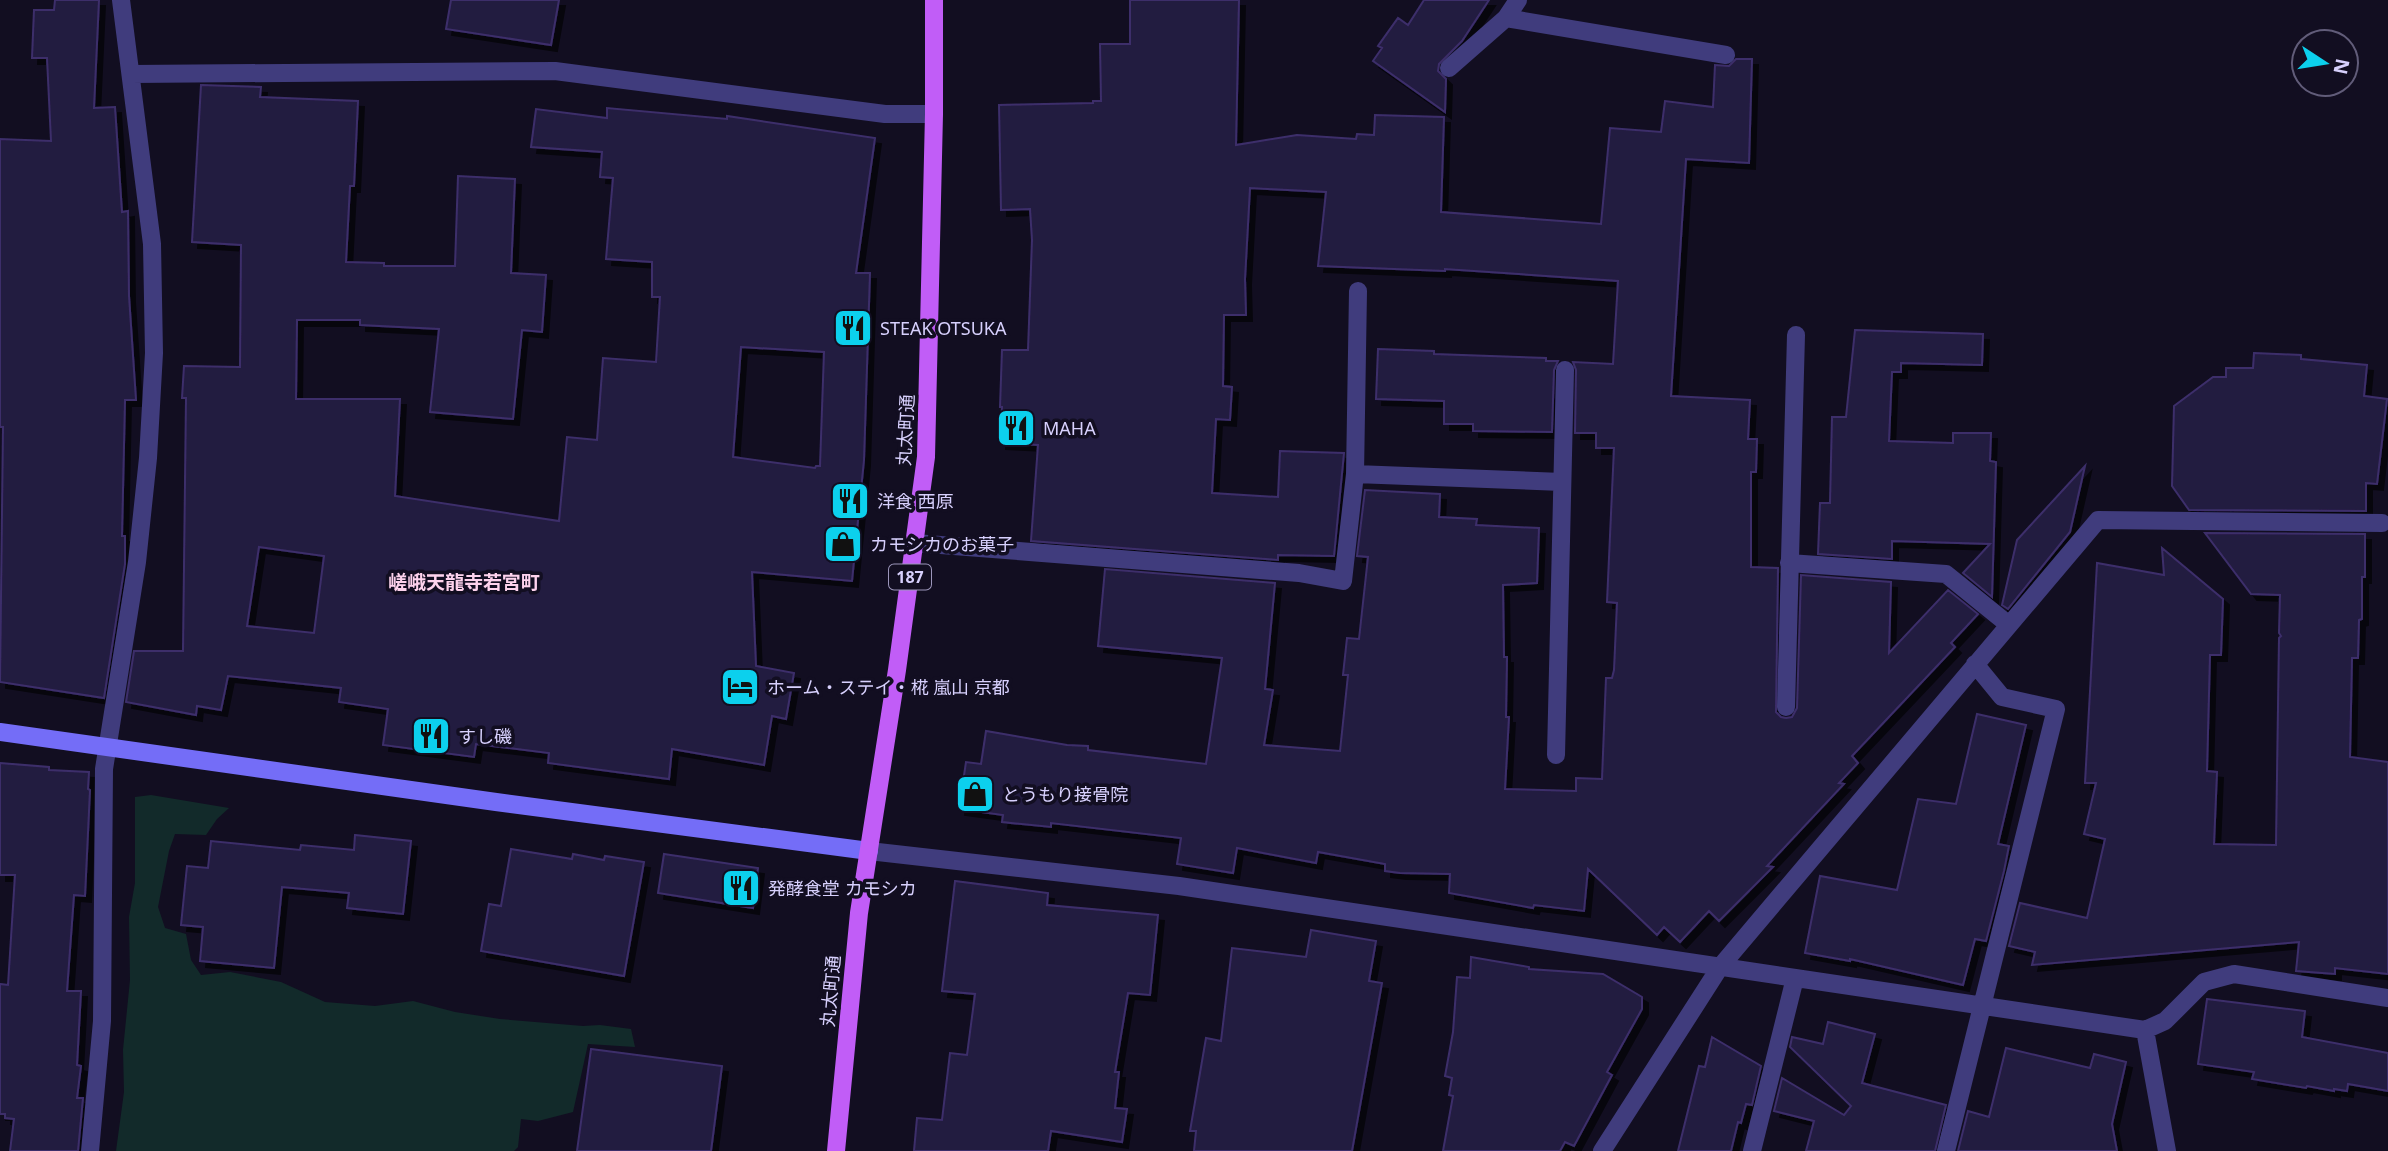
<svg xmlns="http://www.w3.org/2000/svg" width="2388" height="1151" font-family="'Noto Sans','Noto Sans JP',sans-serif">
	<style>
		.green { fill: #122a2a }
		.building { fill: #241b41; stroke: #3c2f6b; stroke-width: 2; fill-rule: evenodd; filter: url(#shadow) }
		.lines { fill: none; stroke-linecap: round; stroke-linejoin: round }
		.street { stroke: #403c7d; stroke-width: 18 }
		.secondary { stroke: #746df7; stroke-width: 18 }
		.primary { stroke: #c15df7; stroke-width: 18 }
		.labels { text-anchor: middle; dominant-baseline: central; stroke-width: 7; stroke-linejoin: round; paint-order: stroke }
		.shield { fill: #120e21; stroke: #9c96bb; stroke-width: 2 }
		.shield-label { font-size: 16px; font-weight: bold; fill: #d7d0fd }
		.poi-label { font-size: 18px; fill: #d7d0fd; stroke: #120e21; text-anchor: start }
		.street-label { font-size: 18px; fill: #d7d0fd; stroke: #120e21 }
		.neighbourhood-label { font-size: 19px; font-weight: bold; fill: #fdd2ec; stroke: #120e21 }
	</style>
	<defs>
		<filter id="shadow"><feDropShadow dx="6" dy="6" stdDeviation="0" flood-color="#0009"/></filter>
	</defs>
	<rect width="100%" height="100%" fill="#120e21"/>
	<!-- green -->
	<path class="green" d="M 151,795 L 229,808 L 217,819 L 206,835 L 175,834 L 169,851 L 158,907 L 165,928 L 186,934 L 191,960 L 201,975 L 230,972 L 281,982 L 325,1002 L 375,1006 L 413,1001 L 455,1012 L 500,1019 L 583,1026 L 600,1025 L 631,1029 L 635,1047 L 588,1044 L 573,1112 L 538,1121 L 521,1119 L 518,1147 L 514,1151 L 116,1151 L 124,1092 L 123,1050 L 130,980 L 129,917 L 135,883 L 135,797 Z"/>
	<!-- building -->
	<path class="building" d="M 55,0 L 99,0 L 94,108 L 115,107 L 122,212 L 128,211 L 129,296 L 136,400 L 125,400 L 122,536 L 125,536 L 125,564 L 104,698 L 0,682 L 3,427 L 0,427 L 0,139 L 51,141 L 47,58 L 32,58 L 34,10 L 54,10 Z
		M 451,0 L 559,0 L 551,45 L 446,29 Z
		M 1130,0 L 1239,0 L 1236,145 L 1297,135 L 1356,139 L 1357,134 L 1374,135 L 1375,115 L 1444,117 L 1441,212 L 1601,224 L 1610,128 L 1661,132 L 1665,101 L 1713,107 L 1715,65 L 1729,66 L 1736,59 L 1752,59 L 1749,163 L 1686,159 L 1671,396 L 1750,400 L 1748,439 L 1757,439 L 1756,472 L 1751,472 L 1751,567 L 1778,568 L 1776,712 L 1781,717 L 1786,718 L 1792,717 L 1797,708 L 1801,575 L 1891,582 L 1889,653 L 1948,590 L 1978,614 L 1951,643 L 1955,647 L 1852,756 L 1858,763 L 1839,783 L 1844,784 L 1767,866 L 1773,867 L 1719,921 L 1709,911 L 1680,942 L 1664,927 L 1657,935 L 1588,869 L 1584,911 L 1534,905 L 1533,908 L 1449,893 L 1450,874 L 1400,873 L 1385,871 L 1385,864 L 1318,852 L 1316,863 L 1237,848 L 1233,873 L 1177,864 L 1181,838 L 1051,823 L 1051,827 L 1002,822 L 1003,815 L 959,809 L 966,762 L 981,764 L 986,731 L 1067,745 L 1088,746 L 1088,750 L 1206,764 L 1222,658 L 1098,646 L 1105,569 L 1275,583 L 1265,689 L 1273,690 L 1264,745 L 1340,751 L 1348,675 L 1343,675 L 1347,638 L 1359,639 L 1368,557 L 1357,556 L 1365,490 L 1440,494 L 1439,517 L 1477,519 L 1476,525 L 1539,528 L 1537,583 L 1503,585 L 1504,657 L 1507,657 L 1506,717 L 1509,717 L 1505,789 L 1576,791 L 1576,778 L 1602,779 L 1606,678 L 1612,678 L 1614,670 L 1617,603 L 1607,602 L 1614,448 L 1596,448 L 1596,433 L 1575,433 L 1576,370 L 1573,362 L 1613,364 L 1618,281 L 1445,269 L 1445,271 L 1318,266 L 1326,192 L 1250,188 L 1245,279 L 1246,315 L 1224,315 L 1223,386 L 1232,387 L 1230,420 L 1216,419 L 1212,493 L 1278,497 L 1280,451 L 1344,453 L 1334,556 L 1278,555 L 1278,560 L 1031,541 L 1038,445 L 1000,443 L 1002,407 L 1000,407 L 1002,350 L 1028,350 L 1032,240 L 1030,209 L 1001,210 L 999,105 L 1093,103 L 1093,101 L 1101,101 L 1100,44 L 1130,44 Z
		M 1424,0 L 1489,0 L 1462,41 L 1439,64 L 1438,71 L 1446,79 L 1445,112 L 1373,61 L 1382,48 L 1378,46 L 1398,18 L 1408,25 Z
		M 201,85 L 261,87 L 260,97 L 358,101 L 354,186 L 350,186 L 346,262 L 384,263 L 384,266 L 455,266 L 458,176 L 515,179 L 511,273 L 546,275 L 542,332 L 522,330 L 513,419 L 430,412 L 439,329 L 360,325 L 360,320 L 297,320 L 296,399 L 400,399 L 395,496 L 559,521 L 567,437 L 597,440 L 603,358 L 656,362 L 660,297 L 652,297 L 652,262 L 606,259 L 613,178 L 600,177 L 602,152 L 531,147 L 536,109 L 607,118 L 607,108 L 727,119 L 727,116 L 875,138 L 856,273 L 870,273 L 864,460 L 852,581 L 752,572 L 756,666 L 794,673 L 786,719 L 772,716 L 764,765 L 672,749 L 669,779 L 548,763 L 549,753 L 476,744 L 474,757 L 383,745 L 388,709 L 339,702 L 341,688 L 228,676 L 221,710 L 197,706 L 196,715 L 126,702 L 134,651 L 183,651 L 186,398 L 182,398 L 184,366 L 240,367 L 241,245 L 192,242 ZM 741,347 L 824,352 L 820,466 L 816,466 L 815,468 L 733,457 ZM 259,547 L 324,556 L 314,633 L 247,626 Z
		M 1855,330 L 1983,334 L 1982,365 L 1901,363 L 1901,372 L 1892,372 L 1889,441 L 1953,443 L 1953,433 L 1991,433 L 1990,461 L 1996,462 L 1992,597 L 1963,573 L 1990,544 L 1892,541 L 1892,559 L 1818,554 L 1820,503 L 1830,503 L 1832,417 L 1846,417 Z
		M 1378,349 L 1434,351 L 1434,354 L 1546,358 L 1546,361 L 1558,361 L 1554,370 L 1552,432 L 1473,431 L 1473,424 L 1444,424 L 1444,401 L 1376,399 Z
		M 2254,353 L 2301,355 L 2301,359 L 2367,365 L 2364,396 L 2387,399 L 2377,484 L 2366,483 L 2366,511 L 2189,510 L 2172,486 L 2174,406 L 2213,377 L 2226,377 L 2226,368 L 2253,368 Z
		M 2085,466 L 2070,532 L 2008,609 L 2002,605 L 2017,540 Z
		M 2205,533 L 2365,534 L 2365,577 L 2362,577 L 2362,619 L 2359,620 L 2358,658 L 2352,658 L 2350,757 L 2388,762 L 2388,974 L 2335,968 L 2335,974 L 2296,971 L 2299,942 L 2032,965 L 2035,952 L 2009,946 L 2020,903 L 2087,918 L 2105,839 L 2084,834 L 2096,783 L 2085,783 L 2097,563 L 2164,575 L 2162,548 L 2223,599 L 2221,655 L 2210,655 L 2207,771 L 2217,772 L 2214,844 L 2276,845 L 2279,638 L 2281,636 L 2279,633 L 2280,595 L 2251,594 Z
		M 1977,714 L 2026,725 L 1998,844 L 2009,846 L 2004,871 L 1986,941 L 1975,939 L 1963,985 L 1850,959 L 1850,961 L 1805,953 L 1820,876 L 1897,890 L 1918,799 L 1956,804 Z
		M 0,763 L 49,767 L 49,770 L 89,772 L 88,789 L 90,790 L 85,896 L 74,895 L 67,991 L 81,991 L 77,1065 L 81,1066 L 77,1098 L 83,1098 L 78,1151 L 10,1151 L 14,1119 L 5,1118 L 5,1114 L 0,1114 L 0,984 L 8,985 L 15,875 L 0,875 Z
		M 355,835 L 411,841 L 403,914 L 347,908 L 349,893 L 282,887 L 274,968 L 200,961 L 203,927 L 181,925 L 187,866 L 208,868 L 211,841 L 300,850 L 301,845 L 354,850 Z
		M 511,849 L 572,859 L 573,854 L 604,860 L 605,856 L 644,862 L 624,976 L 481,951 L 489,904 L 501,906 Z
		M 664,854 L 758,868 L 753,908 L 658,893 Z
		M 955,881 L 1048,893 L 1047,905 L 1158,915 L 1150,995 L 1128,993 L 1115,1072 L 1119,1072 L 1115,1108 L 1127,1109 L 1122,1142 L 1051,1131 L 1048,1151 L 914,1151 L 917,1118 L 942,1120 L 950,1053 L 967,1055 L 975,994 L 942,991 Z
		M 1311,930 L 1376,941 L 1369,981 L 1382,983 L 1352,1151 L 1194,1151 L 1196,1131 L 1190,1131 L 1206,1038 L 1221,1041 L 1232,948 L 1306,957 Z
		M 1471,957 L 1529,967 L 1529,969 L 1603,974 L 1642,997 L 1642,1009 L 1607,1072 L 1612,1075 L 1574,1146 L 1565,1142 L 1560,1151 L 1443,1151 L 1453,1096 L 1449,1095 L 1452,1078 L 1445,1076 L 1453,1032 L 1457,977 L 1470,978 Z
		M 2207,999 L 2305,1011 L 2302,1037 L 2388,1053 L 2388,1091 L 2348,1084 L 2347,1091 L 2334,1089 L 2334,1091 L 2307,1086 L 2306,1088 L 2252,1079 L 2254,1072 L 2198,1064 Z
		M 1828,1022 L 1875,1034 L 1862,1083 L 1946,1105 L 1935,1151 L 1806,1151 L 1814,1121 L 1774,1111 L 1782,1078 L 1844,1115 L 1851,1106 L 1790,1047 L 1792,1037 L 1823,1044 Z
		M 1712,1037 L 1761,1066 L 1752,1105 L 1746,1104 L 1741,1123 L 1738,1122 L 1731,1151 L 1678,1151 L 1699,1066 L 1705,1067 Z
		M 2006,1048 L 2090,1068 L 2094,1054 L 2126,1062 L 2112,1124 L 2117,1151 L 1958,1151 L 1968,1111 L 1989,1117 Z
		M 591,1049 L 722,1066 L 711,1151 L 577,1151 Z"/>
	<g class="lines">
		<!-- street -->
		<path class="street" d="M 1506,18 L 1726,55
			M 1449,68 L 1506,18 L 1518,0
			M 131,74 L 555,71 L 885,114 L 934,114
			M 1355,474 L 1562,482
			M 915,543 L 1299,573 L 1343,581 L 1355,474 L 1358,291
			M 1789,563 L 1946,574 L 2009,625
			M 1786,707 L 1796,335
			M 1556,755 L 1565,370
			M 869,851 L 1179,886 L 2145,1030 L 2165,1021 L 2204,982 L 2234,974 L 2388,998
			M 2145,1030 L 2167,1151
			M 90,1151 L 102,1021 L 104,769 L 137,562 L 148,458 L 154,353 L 152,244 L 121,0
			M 1602,1151 L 1720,967 L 2098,520 L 2382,523
			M 1752,1151 L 1795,978
			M 1946,1151 L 2056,709 L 2002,697 L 1975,664"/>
		<!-- secondary -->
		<path class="secondary" d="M 0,732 L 496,802 L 869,851"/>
		<!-- primary -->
		<path class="primary" d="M 836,1151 L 859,913 L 897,670 L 926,457 L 934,114 L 934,0"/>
	</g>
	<!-- icons -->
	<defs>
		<g id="restaurant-square" transform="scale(2.0125)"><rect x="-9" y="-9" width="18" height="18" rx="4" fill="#0cd0ed" stroke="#120e21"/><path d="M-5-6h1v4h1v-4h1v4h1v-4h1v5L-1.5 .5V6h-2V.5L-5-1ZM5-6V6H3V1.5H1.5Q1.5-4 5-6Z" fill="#111"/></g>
		<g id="shop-square" transform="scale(2.0125)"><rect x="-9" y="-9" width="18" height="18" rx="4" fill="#0cd0ed" stroke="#120e21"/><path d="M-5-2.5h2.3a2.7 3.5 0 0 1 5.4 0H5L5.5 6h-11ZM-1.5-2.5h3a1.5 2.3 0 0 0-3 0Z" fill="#111"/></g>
		<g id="hotel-square" transform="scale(2.0125)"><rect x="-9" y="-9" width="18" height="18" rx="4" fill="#0cd0ed" stroke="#120e21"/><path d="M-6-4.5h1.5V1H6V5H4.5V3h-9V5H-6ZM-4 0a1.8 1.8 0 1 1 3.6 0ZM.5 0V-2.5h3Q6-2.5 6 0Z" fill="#111"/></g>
	</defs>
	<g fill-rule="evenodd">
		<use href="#restaurant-square" x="853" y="328"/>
		<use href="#restaurant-square" x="1016" y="428"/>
		<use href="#restaurant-square" x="850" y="501"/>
		<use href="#shop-square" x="843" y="544"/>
		<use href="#hotel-square" x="740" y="687"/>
		<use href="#restaurant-square" x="431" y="736"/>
		<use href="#shop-square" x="975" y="794"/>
		<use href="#restaurant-square" x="741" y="888"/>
	</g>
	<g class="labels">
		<!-- shield labels -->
		<rect class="shield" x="889" y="564.5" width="42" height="25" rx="5"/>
		<g class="shield-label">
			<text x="910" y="577">187</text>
		</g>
		<!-- poi labels -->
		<g class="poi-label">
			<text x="880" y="328">STEAK OTSUKA</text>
			<text x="1043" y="428">MAHA</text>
			<text x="877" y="501">洋食 西原</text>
			<text x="870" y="544">カモシカのお菓子</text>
			<text x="767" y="687">ホーム・ステイ・椛 嵐山 京都</text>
			<text x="458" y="736">すし磯</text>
			<text x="1002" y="794">とうもり接骨院</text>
			<text x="768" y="888">発酵食堂 カモシカ</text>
		</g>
		<!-- street labels -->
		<g class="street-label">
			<text transform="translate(905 430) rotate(-87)">丸太町通</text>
			<text transform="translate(830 991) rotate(-85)">丸太町通</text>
		</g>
		<!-- neighbourhood labels -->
		<g class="neighbourhood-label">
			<text x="464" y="582">嵯峨天龍寺若宮町</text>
		</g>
	</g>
	<!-- north arrow -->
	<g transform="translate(2325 63) rotate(102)"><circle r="33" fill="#120e21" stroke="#615c79" stroke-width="2"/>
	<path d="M0-5L12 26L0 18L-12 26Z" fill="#0cd0ed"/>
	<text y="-10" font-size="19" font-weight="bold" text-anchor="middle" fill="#d7d0fd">N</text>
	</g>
</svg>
